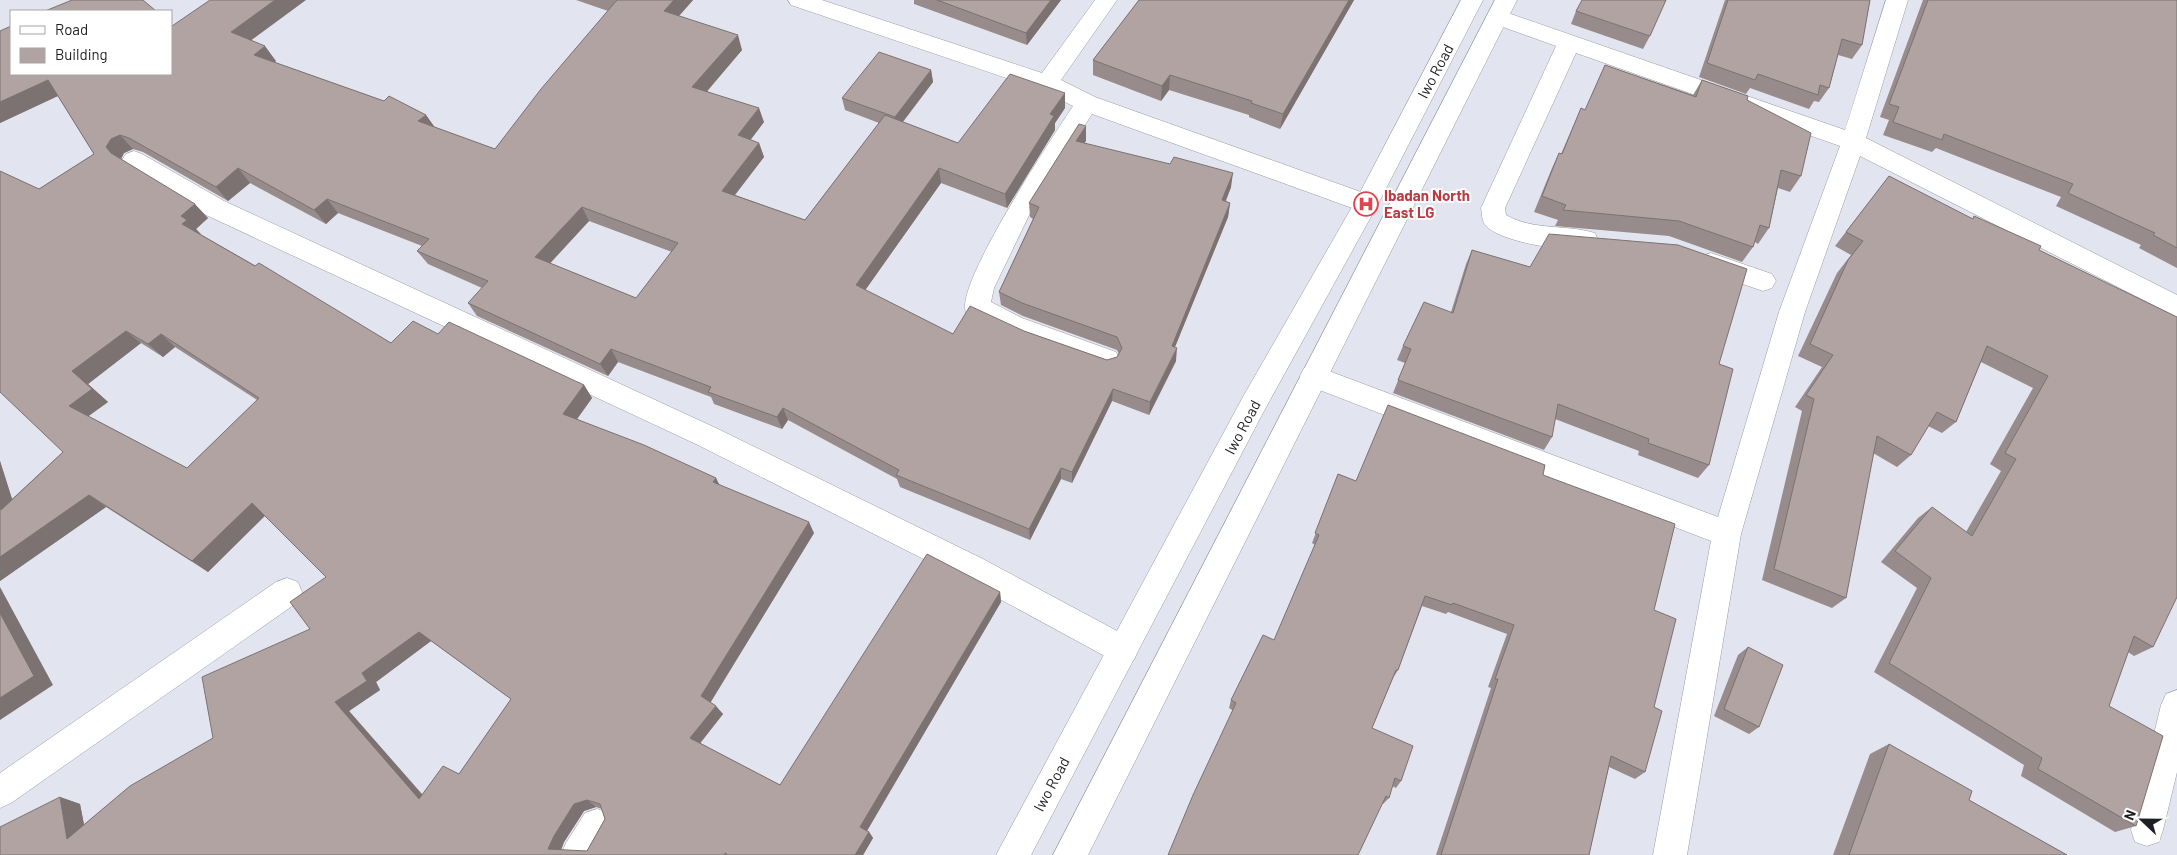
<svg xmlns="http://www.w3.org/2000/svg" width="2177" height="855" font-family="Barlow,sans-serif">
	<style>
		.lines { fill: none; stroke-linecap: round; stroke-linejoin: round }
		.minor-casing { stroke: #999ca6; stroke-width: 1 }
		.highway-casing { stroke: #999ca6; stroke-width: 1 }
		.minor { fill: #fff; fill-rule: evenodd }
		.highway { fill: #fff; fill-rule: evenodd }
		.wall { fill: #978c8b; fill-rule: evenodd }
		.shaded-wall { fill: #7b7271 }
		.building { fill: #b0a3a2; stroke: #7b7271; fill-rule: evenodd }
		.labels { text-anchor: middle; dominant-baseline: central; stroke-width: 4; stroke-linejoin: round; paint-order: stroke }
		.street-label { font-size: 15px; fill: #1e1f23; stroke: #fff }
		.health-label { font-size: 15px; font-weight: bold; fill: #be3a42; stroke: #fff; text-anchor: start }
	</style>
	<rect width="100%" height="100%" fill="#e2e5f0"/>
	<g class="lines">
		<!-- minor casing -->
		<g class="minor-casing">
			<path id="minor" d="M 788,0 L 822,0 L 1042,73 L 1095,0 L 1117,0 L 1061,80 L 1095,97 L 1375,197 L 1378,204 L 1375,211 L 1366,213 L 1092,114 L 1034,205 L 994,288 L 991,302 L 1022,318 L 1116,352 L 1120,360 L 1116,368 L 1107,371 L 1098,368 C 1059,354 1020,342 984,323 C 979,320 971,318 967,314 C 949,292 1056,132 1073,106 L 1039,89 L 791,5 Z
				M 1886,0 L 1908,0 L 1866,138 L 2177,295 L 2177,317 L 1860,156 L 1805,312 L 1741,534 L 1687,855 L 1653,855 L 1711,541 L 1304,384 L 1300,376 L 1304,368 L 1313,365 L 1718,517 L 1779,312 L 1840,146 L 1576,53 L 1505,208 L 1506,215 C 1534,231 1565,224 1595,233 L 1598,240 L 1595,247 C 1574,254 1502,243 1486,226 C 1482,222 1482,214 1481,208 L 1556,46 L 1489,22 L 1486,17 L 1489,12 L 1497,10 L 1505,12 L 1845,130 Z
				M 134,151 L 142,154 L 224,201 L 718,429 L 981,558 L 1134,640 L 1138,650 L 1134,660 L 1123,665 L 1112,660 L 961,578 L 698,445 L 206,215 L 126,166 L 122,160 L 126,154 Z
				M 1711,253 L 1772,274 L 1776,281 L 1772,288 L 1763,291 L 1702,270 L 1698,263 L 1702,256 Z
				M 287,578 L 298,582 L 302,592 L 298,602 L 11,803 L 0,808 L 0,773 L 276,582 Z
				M 2177,690 L 2177,772 L 2163,830 L 2159,842 L 2147,846 L 2135,842 L 2131,830 L 2161,705 L 2166,694 Z
				M 597,809 L 609,813 L 613,825 L 597,855 L 561,855 L 566,843 L 585,813 Z"/>
		</g>
		<!-- highway casing -->
		<g class="highway-casing">
			<path id="highway" d="M 1461,0 L 1483,0 L 1378,204 L 1264,411 L 1031,855 L 996,855 L 1244,395 L 1356,200 Z
				M 1495,0 L 1517,0 L 1088,855 L 1053,855 Z"/>
		</g>
		<!-- minor -->
		<use href="#minor" class="minor"/>
		<!-- highway -->
		<use href="#highway" class="highway"/>
	</g>
	<!-- wall -->
	<path class="wall" d="M 576,0 L 693,0 L 679,16 L 742,50 L 707,91 L 764,122 L 750,140 L 759,143 L 764,157 L 735,195 L 805,220 L 879,123 L 845,110 L 842,98 L 931,70 L 933,82 L 903,122 L 958,143 L 1065,108 L 1055,123 L 1055,130 L 1007,208 L 941,183 L 865,290 L 953,334 L 1024,331 L 1107,360 L 1117,357 L 1119,354 L 1117,350 L 1023,316 L 1001,305 L 999,292 L 1033,219 L 1030,217 L 1029,203 L 1086,141 L 1084,143 L 1231,187 L 1226,201 L 1230,203 L 1228,217 L 1175,347 L 1176,361 L 1149,415 L 1112,401 L 1072,483 L 1061,479 L 1030,540 L 900,487 L 897,479 L 788,420 L 782,429 L 714,404 L 711,397 L 618,362 L 608,376 L 477,316 L 468,303 L 482,288 L 428,264 L 417,251 L 422,246 L 338,213 L 326,224 L 250,183 L 228,201 L 143,152 L 133,149 L 124,153 L 121,159 L 208,218 L 196,229 L 200,234 L 391,343 L 438,334 L 584,385 L 592,398 L 577,419 L 716,478 L 719,485 L 814,533 L 710,702 L 723,714 L 700,743 L 780,785 L 1000,592 L 1001,602 L 867,831 L 869,832 L 873,838 L 863,855 L 0,855 L 60,797 L 80,804 L 84,825 L 213,738 L 310,629 L 326,577 L 265,515 L 208,572 L 106,507 L 0,581 L 0,461 L 12,499 L 63,452 L 39,189 L 94,154 L 58,96 L 0,123 L 0,31 L 172,26 L 251,40 L 276,61 L 274,62 L 384,101 L 426,115 L 434,127 L 495,149 L 608,11 ZM 589,221 L 672,252 L 636,298 L 550,263 ZM 141,343 L 163,357 L 175,347 L 257,400 L 187,468 L 88,416 L 108,402 L 88,384 ZM 431,641 L 511,699 L 459,774 L 422,794 L 349,711 L 380,690 L 376,682 ZM 596,807 L 602,809 L 605,819 L 587,851 L 561,850 L 564,842 L 584,811 Z
		M 914,0 L 1061,0 L 1027,45 L 914,4 Z
		M 1139,0 L 1354,0 L 1280,129 L 1249,117 L 1249,115 L 1169,90 L 1161,101 L 1093,75 L 1093,60 Z
		M 1725,0 L 1870,0 L 1862,45 L 1852,59 L 1838,55 L 1829,88 L 1819,102 L 1814,101 L 1809,109 L 1750,88 L 1746,94 L 1699,77 Z
		M 1923,0 L 2177,0 L 2177,268 L 2139,248 L 2141,245 L 2056,206 L 2061,197 L 1936,148 L 1932,152 L 1883,135 L 1889,120 L 1880,117 Z
		M 1576,11 L 1650,36 L 1643,49 L 1571,24 Z
		M 1605,65 L 1693,95 L 1702,80 L 1747,100 L 1801,176 L 1790,192 L 1778,188 L 1769,228 L 1758,244 L 1755,242 L 1753,247 L 1742,262 L 1669,236 L 1555,226 L 1558,220 L 1534,212 L 1552,168 L 1559,153 L 1561,154 L 1581,108 L 1585,110 Z
		M 1889,176 L 1972,219 L 1974,216 L 2039,250 L 2153,647 L 2134,656 L 2128,652 L 2109,706 L 2136,826 L 2115,832 L 2021,776 L 2024,765 L 1874,672 L 1917,588 L 1881,562 L 1918,518 L 1932,507 L 1966,532 L 2001,471 L 1990,464 L 2033,388 L 1981,362 L 1956,422 L 1942,433 L 1928,426 L 1911,455 L 1897,467 L 1873,453 L 1846,598 L 1832,608 L 1762,580 L 1802,411 L 1795,407 L 1822,367 L 1798,356 L 1837,273 L 1851,255 L 1835,246 Z
		M 1472,250 L 1719,364 L 1709,465 L 1698,478 L 1638,455 L 1639,451 L 1555,419 L 1552,437 L 1544,450 L 1393,393 L 1405,363 L 1397,360 L 1403,346 L 1451,312 L 1466,264 Z
		M 1338,474 L 1356,481 L 1543,475 L 1654,610 L 1654,707 L 1645,772 L 1635,779 L 1609,767 L 1589,855 L 1436,855 L 1491,688 L 1488,687 L 1507,634 L 1448,612 L 1446,614 L 1422,606 L 1398,670 L 1393,678 L 1372,728 L 1401,781 L 1396,788 L 1392,786 L 1389,798 L 1383,804 L 1229,708 L 1231,700 L 1274,640 L 1315,545 L 1312,543 Z
		M 1748,647 L 1759,727 L 1749,734 L 1714,716 L 1738,655 Z
		M 1889,744 L 1969,800 L 2067,855 L 1833,855 L 1870,754 Z"/>
	<!-- shaded-wall -->
	<path class="shaded-wall" d="M 275,0 L 306,0 L 242,47 L 231,32 Z
		M 674,0 L 693,0 L 670,26 L 664,11 Z
		M 1051,0 L 1061,0 L 1027,45 L 1026,33 Z
		M 1349,0 L 1354,0 L 1280,129 L 1283,114 Z
		M 738,35 L 742,50 L 698,102 L 692,87 Z
		M 265,46 L 276,61 L 265,70 L 254,55 Z
		M 931,70 L 933,82 L 897,129 L 895,117 Z
		M 1170,75 L 1169,90 L 1161,101 L 1162,86 Z
		M 48,80 L 62,94 L 0,123 L 0,102 Z
		M 1065,93 L 1065,108 L 1055,123 L 1055,130 L 1007,208 L 1005,194 L 1050,114 Z
		M 759,108 L 764,122 L 743,150 L 738,135 Z
		M 426,115 L 436,129 L 418,121 Z
		M 1086,126 L 1086,141 L 1076,155 L 1076,141 Z
		M 120,135 L 133,149 L 124,153 L 120,161 L 111,153 L 106,147 L 111,139 Z
		M 759,143 L 764,157 L 727,205 L 722,191 Z
		M 238,168 L 250,183 L 228,201 L 216,187 Z
		M 939,168 L 941,183 L 859,299 L 856,285 Z
		M 1233,173 L 1231,187 L 1220,214 L 1222,200 Z
		M 327,199 L 338,213 L 326,224 L 314,210 Z
		M 1230,203 L 1228,217 L 1170,359 L 1172,346 Z
		M 195,204 L 208,218 L 196,229 L 201,234 L 196,238 L 182,224 L 181,216 Z
		M 582,207 L 589,221 L 543,271 L 535,257 Z
		M 126,331 L 141,343 L 88,384 L 108,402 L 86,418 L 69,406 L 72,371 Z
		M 161,334 L 175,347 L 163,357 L 148,344 Z
		M 1177,348 L 1176,361 L 1149,415 L 1150,402 Z
		M 611,349 L 618,362 L 608,376 L 600,364 Z
		M 584,385 L 592,398 L 572,426 L 563,414 Z
		M 1113,389 L 1112,401 L 1072,483 L 1072,472 Z
		M 783,408 L 788,420 L 782,429 L 777,417 Z
		M 0,461 L 19,521 L 1,510 L 0,507 Z
		M 1061,468 L 1061,479 L 1030,540 L 1029,529 Z
		M 716,478 L 722,490 L 713,482 Z
		M 89,495 L 106,507 L 0,581 L 0,557 Z
		M 252,503 L 267,514 L 208,572 L 192,561 Z
		M 809,522 L 814,533 L 709,705 L 701,696 Z
		M 0,587 L 53,685 L 0,720 Z
		M 1000,592 L 1001,602 L 865,834 L 860,827 Z
		M 419,632 L 431,641 L 376,682 L 380,690 L 349,711 L 432,806 L 419,799 L 335,702 L 362,673 Z
		M 716,706 L 723,714 L 698,746 L 690,738 Z
		M 60,797 L 80,804 L 88,845 L 67,839 Z
		M 587,800 L 596,807 L 584,811 L 564,842 L 559,855 L 548,849 L 554,836 L 574,804 Z
		M 869,832 L 873,838 L 863,855 L 855,855 Z"/>
	<!-- building -->
	<path class="building" d="M 72,0 L 143,0 L 156,11 L 45,11 Z
		M 210,0 L 275,0 L 231,32 L 265,46 L 254,55 L 384,101 L 389,96 L 426,115 L 418,121 L 495,149 L 541,89 L 617,0 L 616,0 L 674,0 L 664,11 L 738,35 L 692,87 L 759,108 L 738,135 L 759,143 L 722,191 L 805,220 L 885,115 L 958,143 L 1010,74 L 1065,93 L 1050,114 L 1054,116 L 1005,194 L 939,168 L 856,285 L 953,334 L 970,306 L 1024,331 L 1107,360 L 1117,357 L 1122,348 L 1117,337 L 1022,303 L 999,292 L 1039,207 L 1029,203 L 1079,124 L 1086,126 L 1076,141 L 1170,164 L 1174,157 L 1233,173 L 1222,200 L 1230,203 L 1172,346 L 1177,348 L 1150,402 L 1113,389 L 1072,472 L 1061,468 L 1029,529 L 896,475 L 899,470 L 783,408 L 777,417 L 708,392 L 711,387 L 611,349 L 600,364 L 468,303 L 488,281 L 417,251 L 429,239 L 327,199 L 314,210 L 238,168 L 216,187 L 129,138 L 120,135 L 111,139 L 106,147 L 111,153 L 195,204 L 181,216 L 187,220 L 182,224 L 255,266 L 259,263 L 391,343 L 413,321 L 438,334 L 449,322 L 584,385 L 563,414 L 644,445 L 716,478 L 713,482 L 809,522 L 701,696 L 716,706 L 690,738 L 780,785 L 927,554 L 1000,592 L 860,827 L 869,832 L 855,855 L 728,855 L 725,853 L 724,855 L 0,855 L 0,827 L 60,797 L 67,839 L 130,786 L 213,738 L 202,677 L 310,629 L 290,602 L 326,577 L 252,503 L 192,561 L 89,495 L 0,557 L 0,507 L 1,510 L 63,452 L 0,392 L 0,171 L 39,189 L 94,154 L 48,80 L 0,102 L 0,31 L 11,26 L 11,74 L 171,74 L 171,25 L 172,26 ZM 582,207 L 678,243 L 636,298 L 535,257 ZM 126,331 L 148,344 L 161,334 L 259,398 L 187,468 L 69,406 L 92,389 L 72,371 ZM 419,632 L 511,699 L 459,774 L 443,766 L 419,799 L 335,702 L 367,681 L 362,673 ZM 587,800 L 600,804 L 605,819 L 587,851 L 548,849 L 554,836 L 574,804 Z
		M 937,0 L 1051,0 L 1026,33 Z
		M 1139,0 L 1349,0 L 1283,114 L 1251,103 L 1252,101 L 1170,75 L 1162,86 L 1093,60 Z
		M 1582,0 L 1666,0 L 1650,36 L 1576,11 Z
		M 1728,0 L 1870,0 L 1862,45 L 1842,39 L 1829,88 L 1820,85 L 1818,95 L 1758,74 L 1755,80 L 1707,63 Z
		M 1928,0 L 2177,0 L 2177,248 L 2153,235 L 2155,233 L 2068,193 L 2073,184 L 1944,134 L 1942,140 L 1893,122 L 1899,107 L 1889,104 Z
		M 879,52 L 931,70 L 895,117 L 842,98 Z
		M 1605,65 L 1696,97 L 1702,80 L 1748,96 L 1747,100 L 1811,133 L 1801,176 L 1781,170 L 1769,228 L 1760,225 L 1753,247 L 1679,221 L 1563,210 L 1566,205 L 1542,196 L 1559,153 L 1562,154 L 1581,108 L 1585,110 Z
		M 1889,176 L 1973,219 L 1974,216 L 2041,246 L 2039,250 L 2177,317 L 2177,597 L 2153,647 L 2134,636 L 2109,706 L 2163,736 L 2136,826 L 2038,769 L 2042,758 L 1889,663 L 1931,578 L 1895,551 L 1932,507 L 1972,536 L 2016,459 L 2005,453 L 2048,376 L 1987,346 L 1956,422 L 1937,412 L 1911,455 L 1877,436 L 1846,598 L 1774,569 L 1814,399 L 1806,395 L 1833,355 L 1810,344 L 1848,260 L 1863,241 L 1846,232 Z
		M 1549,234 L 1678,245 L 1747,269 L 1719,364 L 1733,369 L 1709,465 L 1648,443 L 1649,439 L 1558,404 L 1552,437 L 1398,380 L 1411,349 L 1403,346 L 1424,302 L 1453,313 L 1472,250 L 1530,267 Z
		M 1388,405 L 1545,465 L 1543,475 L 1675,524 L 1654,610 L 1676,619 L 1654,707 L 1662,711 L 1645,772 L 1611,756 L 1589,855 L 1441,855 L 1498,679 L 1495,679 L 1514,625 L 1453,603 L 1452,605 L 1425,596 L 1398,670 L 1396,670 L 1372,728 L 1413,746 L 1401,781 L 1395,778 L 1389,798 L 1386,796 L 1358,855 L 1168,855 L 1193,795 L 1236,703 L 1231,700 L 1263,635 L 1274,640 L 1319,535 L 1315,533 L 1338,474 L 1356,481 Z
		M 0,613 L 34,676 L 0,698 Z
		M 1748,647 L 1783,665 L 1759,727 L 1724,709 Z
		M 1889,744 L 1972,791 L 1969,800 L 2067,855 L 1849,855 Z"/>
	<!-- icons -->
	<defs>
		<g id="hospital-ring" transform="scale(1.25)"><circle r="9.5" fill="#fff" stroke="#e0444e" stroke-width="1.5"/><path d="M-5-5h3v3.5h4V-5h3V5h-3V1.5h-4V5h-3Z" fill="#e0444e"/></g>
	</defs>
	<g fill-rule="evenodd">
		<use href="#hospital-ring" x="1366" y="204"/>
	</g>
	<g class="labels">
		<!-- street labels -->
		<g class="street-label">
			<text transform="translate(1435 71) rotate(-62)">Iwo Road</text>
			<text transform="translate(1242 427) rotate(-62)">Iwo Road</text>
			<text transform="translate(1051 784) rotate(-62)">Iwo Road</text>
		</g>
		<!-- health labels -->
		<g class="health-label">
			<text x="1384" y="195">Ibadan North<tspan x="1384" dy="17">East LG</tspan></text>
		</g>
	</g>
	<!-- legend -->
	<rect x="10" y="10" width="162" height="65" fill="#ffffff" stroke="#a5a5a7"/>
	<rect x="20" y="26" width="25" height="8" fill="#ffffff" stroke="#a5a5a7"/>
	<text x="55" y="35" font-size="15" fill="#1e1f23">Road</text>
	<rect x="20" y="48" width="25" height="15" fill="#b0a3a2" stroke="#a5a5a7"/>
	<text x="55" y="60" font-size="15" fill="#1e1f23">Building</text>
	<!-- north arrow -->
	<g transform="translate(2142 820) rotate(292)" stroke="#ffffff" stroke-width="4" paint-order="stroke">
	<path d="M0-4L9 19L0 12L-9 19Z" fill="#1e1f23"/>
	<text y="-8" font-size="14" font-weight="bold" text-anchor="middle" fill="#1e1f23">N</text>
	</g>
</svg>
